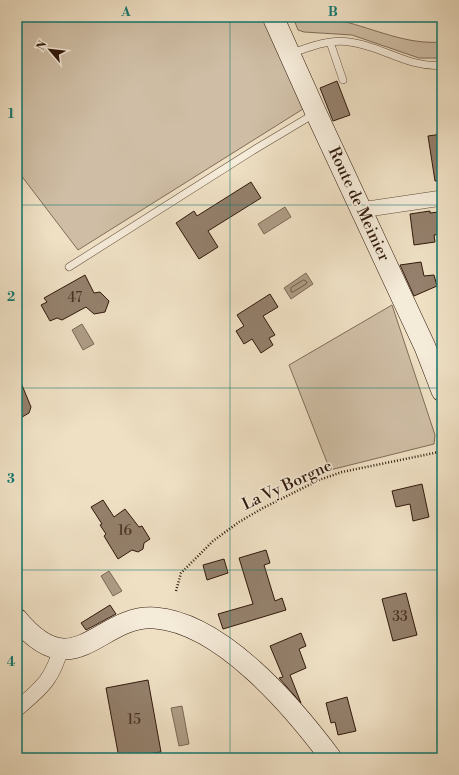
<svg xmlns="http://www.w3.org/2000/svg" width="459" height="775" font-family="'Libre Bodoni',serif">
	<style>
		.green { fill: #cfbea5; stroke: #806c58 }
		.water { fill: #ae9c85; stroke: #7c6855 }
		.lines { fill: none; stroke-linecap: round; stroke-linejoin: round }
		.shore { stroke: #705a48; stroke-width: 1 }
		.building { fill: #94806c; stroke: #31190c }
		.lane-casing { stroke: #604b3a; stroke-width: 8 }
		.street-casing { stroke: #604b3a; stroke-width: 16 }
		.secondary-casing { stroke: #31190c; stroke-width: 22 }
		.path { stroke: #31190c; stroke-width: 2.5; stroke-dasharray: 1 2; stroke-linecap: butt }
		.lane { stroke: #f5ebd9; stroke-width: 7 }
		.street { stroke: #f5ebd9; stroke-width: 15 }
		.secondary { stroke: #f5ebd9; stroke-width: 21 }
		.grid { fill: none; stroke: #0f766e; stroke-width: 1; stroke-opacity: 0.55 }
		.labels { text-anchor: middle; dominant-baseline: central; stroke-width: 3; stroke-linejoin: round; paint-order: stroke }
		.number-label { font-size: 14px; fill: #4a3324 }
		.street-label { font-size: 16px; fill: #31190c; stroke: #f5ebd9 }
		.neatline { fill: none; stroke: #0f766e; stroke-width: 1.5 }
		.grid-label { font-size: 13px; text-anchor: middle; font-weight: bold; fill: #0f766e }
	</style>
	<rect width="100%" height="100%" fill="#efe0c4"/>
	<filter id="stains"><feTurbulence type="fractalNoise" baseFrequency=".005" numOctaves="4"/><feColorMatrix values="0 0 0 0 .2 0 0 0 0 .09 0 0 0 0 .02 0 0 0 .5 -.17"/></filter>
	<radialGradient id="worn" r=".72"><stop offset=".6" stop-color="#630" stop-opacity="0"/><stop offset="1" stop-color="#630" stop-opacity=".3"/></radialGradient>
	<!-- green -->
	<path class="green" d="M 17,17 L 263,17 L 303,109 L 78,250 L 17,170 Z
		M 293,17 C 310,17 326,17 342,21 C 375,29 407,45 442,42 L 442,58 L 419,58 L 352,35 L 304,32 L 298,30 Z
		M 392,305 L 435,435 L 434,444 L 330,470 L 289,365 Z"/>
	<!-- water -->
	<path class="water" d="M 285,207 L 291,217 L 264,234 L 258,224 Z
		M 306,273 L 313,284 L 291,299 L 284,288 Z
		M 82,324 L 94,344 L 83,350 L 72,330 Z
		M 109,571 L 122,591 L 113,596 L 101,576 Z
		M 182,706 L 189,744 L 179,746 L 171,708 Z"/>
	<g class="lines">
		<!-- shore -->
		<path class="shore" d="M 304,280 L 307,282 L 306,284 L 293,292 L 291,292 L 291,288 Z"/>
	</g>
	<!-- building -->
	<path class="building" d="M 337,81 L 350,115 L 333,121 L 320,88 Z
		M 442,134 L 442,180 L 435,181 L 428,136 Z
		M 251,182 L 261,198 L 208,231 L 218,247 L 199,259 L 176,223 L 194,211 L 197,216 Z
		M 430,211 L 430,213 L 439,212 L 442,234 L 434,235 L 435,242 L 414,245 L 410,214 Z
		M 421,262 L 424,276 L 434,275 L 437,286 L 414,296 L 400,265 Z
		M 85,275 L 94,293 L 100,292 L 109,301 L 105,312 L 94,314 L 86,307 L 62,320 L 57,318 L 50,321 L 41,305 L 47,302 L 44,298 Z
		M 270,294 L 278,307 L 263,316 L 275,335 L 269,338 L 273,345 L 261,353 L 252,339 L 244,344 L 236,331 L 244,326 L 237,315 Z
		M 17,373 L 31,407 L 29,413 L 17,420 Z
		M 422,484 L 429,517 L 413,521 L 410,504 L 396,507 L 392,491 Z
		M 103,500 L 114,517 L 125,509 L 139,527 L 142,526 L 150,539 L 144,543 L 143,549 L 138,552 L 132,550 L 118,559 L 104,536 L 106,534 L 100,525 L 102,524 L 91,507 Z
		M 266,550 L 270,563 L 264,565 L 275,601 L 282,598 L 286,610 L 223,629 L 218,614 L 253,604 L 239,558 Z
		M 224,559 L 228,573 L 207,580 L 203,565 Z
		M 406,593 L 417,635 L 393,641 L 382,599 Z
		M 110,605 L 116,614 L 86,630 L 81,623 Z
		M 301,633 L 306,646 L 299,649 L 306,668 L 290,675 L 301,703 L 279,678 L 283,677 L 270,646 Z
		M 148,680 L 161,752 L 119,758 L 106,688 Z
		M 347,697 L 356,731 L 338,735 L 335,722 L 331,723 L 326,703 Z"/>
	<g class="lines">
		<!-- lane casing -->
		<g class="lane-casing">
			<path id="lane" d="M 330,42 L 343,80
				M 292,53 C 310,47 329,39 349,42 C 380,45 410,69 442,65
				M 69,267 L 257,148 L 314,114"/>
		</g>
		<!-- street casing -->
		<g class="street-casing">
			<path id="street" d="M 361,210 L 442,198
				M 17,709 C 41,688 52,681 61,648"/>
		</g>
		<!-- secondary casing -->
		<g class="secondary-casing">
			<path id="secondary" d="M 273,17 L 316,113 L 425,347 L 442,391
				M 17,619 C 75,689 99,614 155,618 C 222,623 293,707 331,758"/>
		</g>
		<!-- path -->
		<path class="path" d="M 176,591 L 181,573 L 213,541 L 239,522 L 263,508 L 319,480 L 342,472 L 439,452"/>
		<!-- lane -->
		<use href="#lane" class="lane"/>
		<!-- street -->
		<use href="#street" class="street"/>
		<!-- secondary -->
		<use href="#secondary" class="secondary"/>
	</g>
	<!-- grid -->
	<path class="grid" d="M 230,17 L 230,758M 17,205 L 442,205M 17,388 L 442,388M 17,570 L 442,570"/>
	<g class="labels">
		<!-- number labels -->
		<g class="number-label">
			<text x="75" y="298">47</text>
			<text x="125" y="531">16</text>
			<text x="400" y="617">33</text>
			<text x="134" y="720">15</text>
		</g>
		<!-- street labels -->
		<g class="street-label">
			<text transform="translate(359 204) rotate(65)">Route de Meinier</text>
			<text transform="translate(287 485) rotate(-25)">La Vy Borgne</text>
		</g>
	</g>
	<!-- margin -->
	<rect width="459" height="775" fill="none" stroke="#efe0c4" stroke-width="44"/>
	<!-- north arrow -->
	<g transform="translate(50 50) rotate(298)" stroke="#f5ebd9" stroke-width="3" paint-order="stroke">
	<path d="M0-3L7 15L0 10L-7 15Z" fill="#31190c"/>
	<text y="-6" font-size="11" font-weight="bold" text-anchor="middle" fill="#31190c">N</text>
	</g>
	<rect x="22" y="22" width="415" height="731" class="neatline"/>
	<g class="grid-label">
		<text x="126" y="16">A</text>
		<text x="333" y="16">B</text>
		<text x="11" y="118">1</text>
		<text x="11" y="301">2</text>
		<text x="11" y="483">3</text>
		<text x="11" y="666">4</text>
	</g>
	<rect width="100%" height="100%" filter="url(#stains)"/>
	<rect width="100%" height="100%" fill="url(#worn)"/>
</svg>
